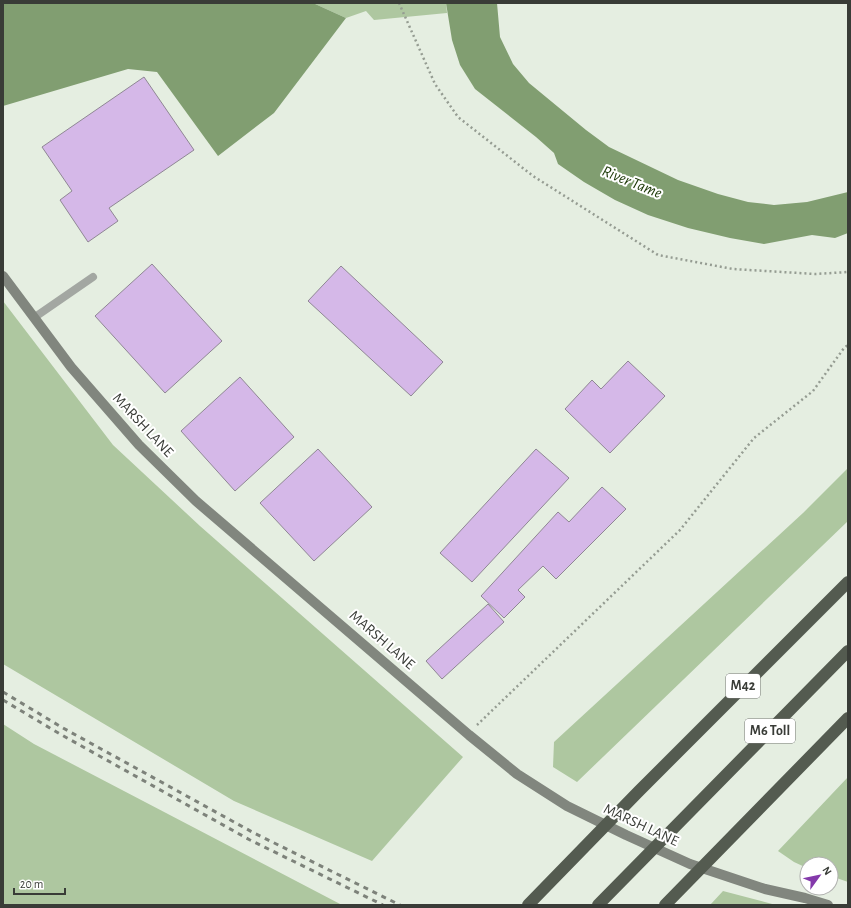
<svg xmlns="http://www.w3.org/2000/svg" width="851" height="908" font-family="'Alegreya Sans',sans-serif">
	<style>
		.green { fill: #aec7a0 }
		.water { fill: #819e71 }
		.building { fill: #d5b8e8; stroke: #8f8794 }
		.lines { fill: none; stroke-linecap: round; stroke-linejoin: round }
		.path { stroke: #959c92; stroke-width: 2.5; stroke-dasharray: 2 3; stroke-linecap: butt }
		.lane { stroke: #a3a7a2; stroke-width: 8 }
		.secondary { stroke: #81867e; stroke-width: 10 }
		.highway { stroke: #545b50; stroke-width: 12 }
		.rail { stroke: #7d827a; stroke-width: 3; stroke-dasharray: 5 5; stroke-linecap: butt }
		.labels { text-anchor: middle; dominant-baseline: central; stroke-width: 4; stroke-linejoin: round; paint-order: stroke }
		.shield { fill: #fff; stroke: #747673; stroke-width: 1 }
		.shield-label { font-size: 14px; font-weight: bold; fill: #393c37 }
		.street-label { font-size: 15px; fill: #393c37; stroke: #fff }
		.water-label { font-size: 16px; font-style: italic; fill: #1b3705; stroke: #fff }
	</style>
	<rect width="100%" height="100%" fill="#e5eee1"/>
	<!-- green -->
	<path class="green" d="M 313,3 L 446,3 L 447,13 L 374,20 L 366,11 L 346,18 Z
		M 3,301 L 113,445 L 200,526 L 463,757 L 372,861 L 234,801 L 3,664 Z
		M 848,468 L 848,521 L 577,782 L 553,767 L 554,742 L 803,513 Z
		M 3,724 L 34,744 L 342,905 L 3,905 Z
		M 848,777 L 848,882 L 831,876 L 831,864 L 807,864 L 807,868 L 794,862 L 778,851 Z
		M 723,891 L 776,905 L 710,905 Z"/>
	<!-- water -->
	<path class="water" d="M 3,3 L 313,3 L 346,18 L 274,113 L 218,156 L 157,72 L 128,69 L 3,106 Z
		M 446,3 L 497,3 L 500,37 L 513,64 L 529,83 L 586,130 L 609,147 L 678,180 L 718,194 L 748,202 L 774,205 L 807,202 L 848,192 L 848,233 L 835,238 L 812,235 L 764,244 L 730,238 L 688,228 L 648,215 L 615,200 L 584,182 L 558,164 L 554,153 L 536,137 L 475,89 L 460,65 L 452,40 Z"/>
	<!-- building -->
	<path class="building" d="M 144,77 L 194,150 L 109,208 L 118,221 L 88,242 L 60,200 L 72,191 L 42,147 Z
		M 152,264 L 222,341 L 165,393 L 95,316 Z
		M 341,266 L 443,362 L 411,396 L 308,301 Z
		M 628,361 L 665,396 L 610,453 L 565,409 L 592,380 L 601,389 Z
		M 240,377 L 294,437 L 235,491 L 181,431 Z
		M 318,449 L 372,507 L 314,561 L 260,503 Z
		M 536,449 L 569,478 L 472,582 L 440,553 Z
		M 602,487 L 626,509 L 556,579 L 543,566 L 518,590 L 525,597 L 504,618 L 481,596 L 558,512 L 569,522 Z
		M 488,604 L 504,622 L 442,679 L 426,661 Z"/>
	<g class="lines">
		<!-- path -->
		<path class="path" d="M 399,3 L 435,84 L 458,117 L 533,176 L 658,255 L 733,269 L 815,274 L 848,272
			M 477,725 L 680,530 L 754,438 L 813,391 L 844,348 L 848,345"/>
		<!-- lane -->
		<path class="lane" d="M 35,317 L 93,277"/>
		<!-- secondary -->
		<path class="secondary" d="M 3,276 L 71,367 L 139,445 L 196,501 L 469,735 L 517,774 L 567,806 L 626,835 L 690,864 L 765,889 L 805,898 L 828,905"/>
		<!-- highway -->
		<path class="highway" d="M 528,905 L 639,791 L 848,582
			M 598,905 L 848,651
			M 665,905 L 848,718"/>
		<!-- rail -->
		<path class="rail" d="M 3,692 L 63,728 L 254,833 L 400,905
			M 3,700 L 60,734 L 250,840 L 383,905"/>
	</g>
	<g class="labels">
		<!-- shield labels -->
		<g class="shield">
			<rect x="726" y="674" width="34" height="24" rx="3"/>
			<rect x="745" y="719" width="50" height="24" rx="3"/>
		</g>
		<g class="shield-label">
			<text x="743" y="686">M42</text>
			<text x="770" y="731">M6 Toll</text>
		</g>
		<!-- street labels -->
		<g class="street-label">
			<text transform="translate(143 425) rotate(47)">MARSH LANE</text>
			<text transform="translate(382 640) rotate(41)">MARSH LANE</text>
			<text transform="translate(641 825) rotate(25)">MARSH LANE</text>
		</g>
		<!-- water labels -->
		<g class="water-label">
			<text transform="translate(632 182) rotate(22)">River Tame</text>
		</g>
	</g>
	<!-- border -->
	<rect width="851" height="908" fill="none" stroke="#393c37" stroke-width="8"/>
	<!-- north arrow -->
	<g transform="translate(819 876) rotate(57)"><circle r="19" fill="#ffffff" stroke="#b0b1af"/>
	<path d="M0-3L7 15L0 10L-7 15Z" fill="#8439ab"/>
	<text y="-6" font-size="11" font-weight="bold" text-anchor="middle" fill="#393c37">N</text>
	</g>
	<!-- scale -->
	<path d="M14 888v6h51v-6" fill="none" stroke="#393c37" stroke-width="2"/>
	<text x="20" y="888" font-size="12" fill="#393c37" stroke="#ffffff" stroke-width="3" paint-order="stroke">20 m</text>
</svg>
